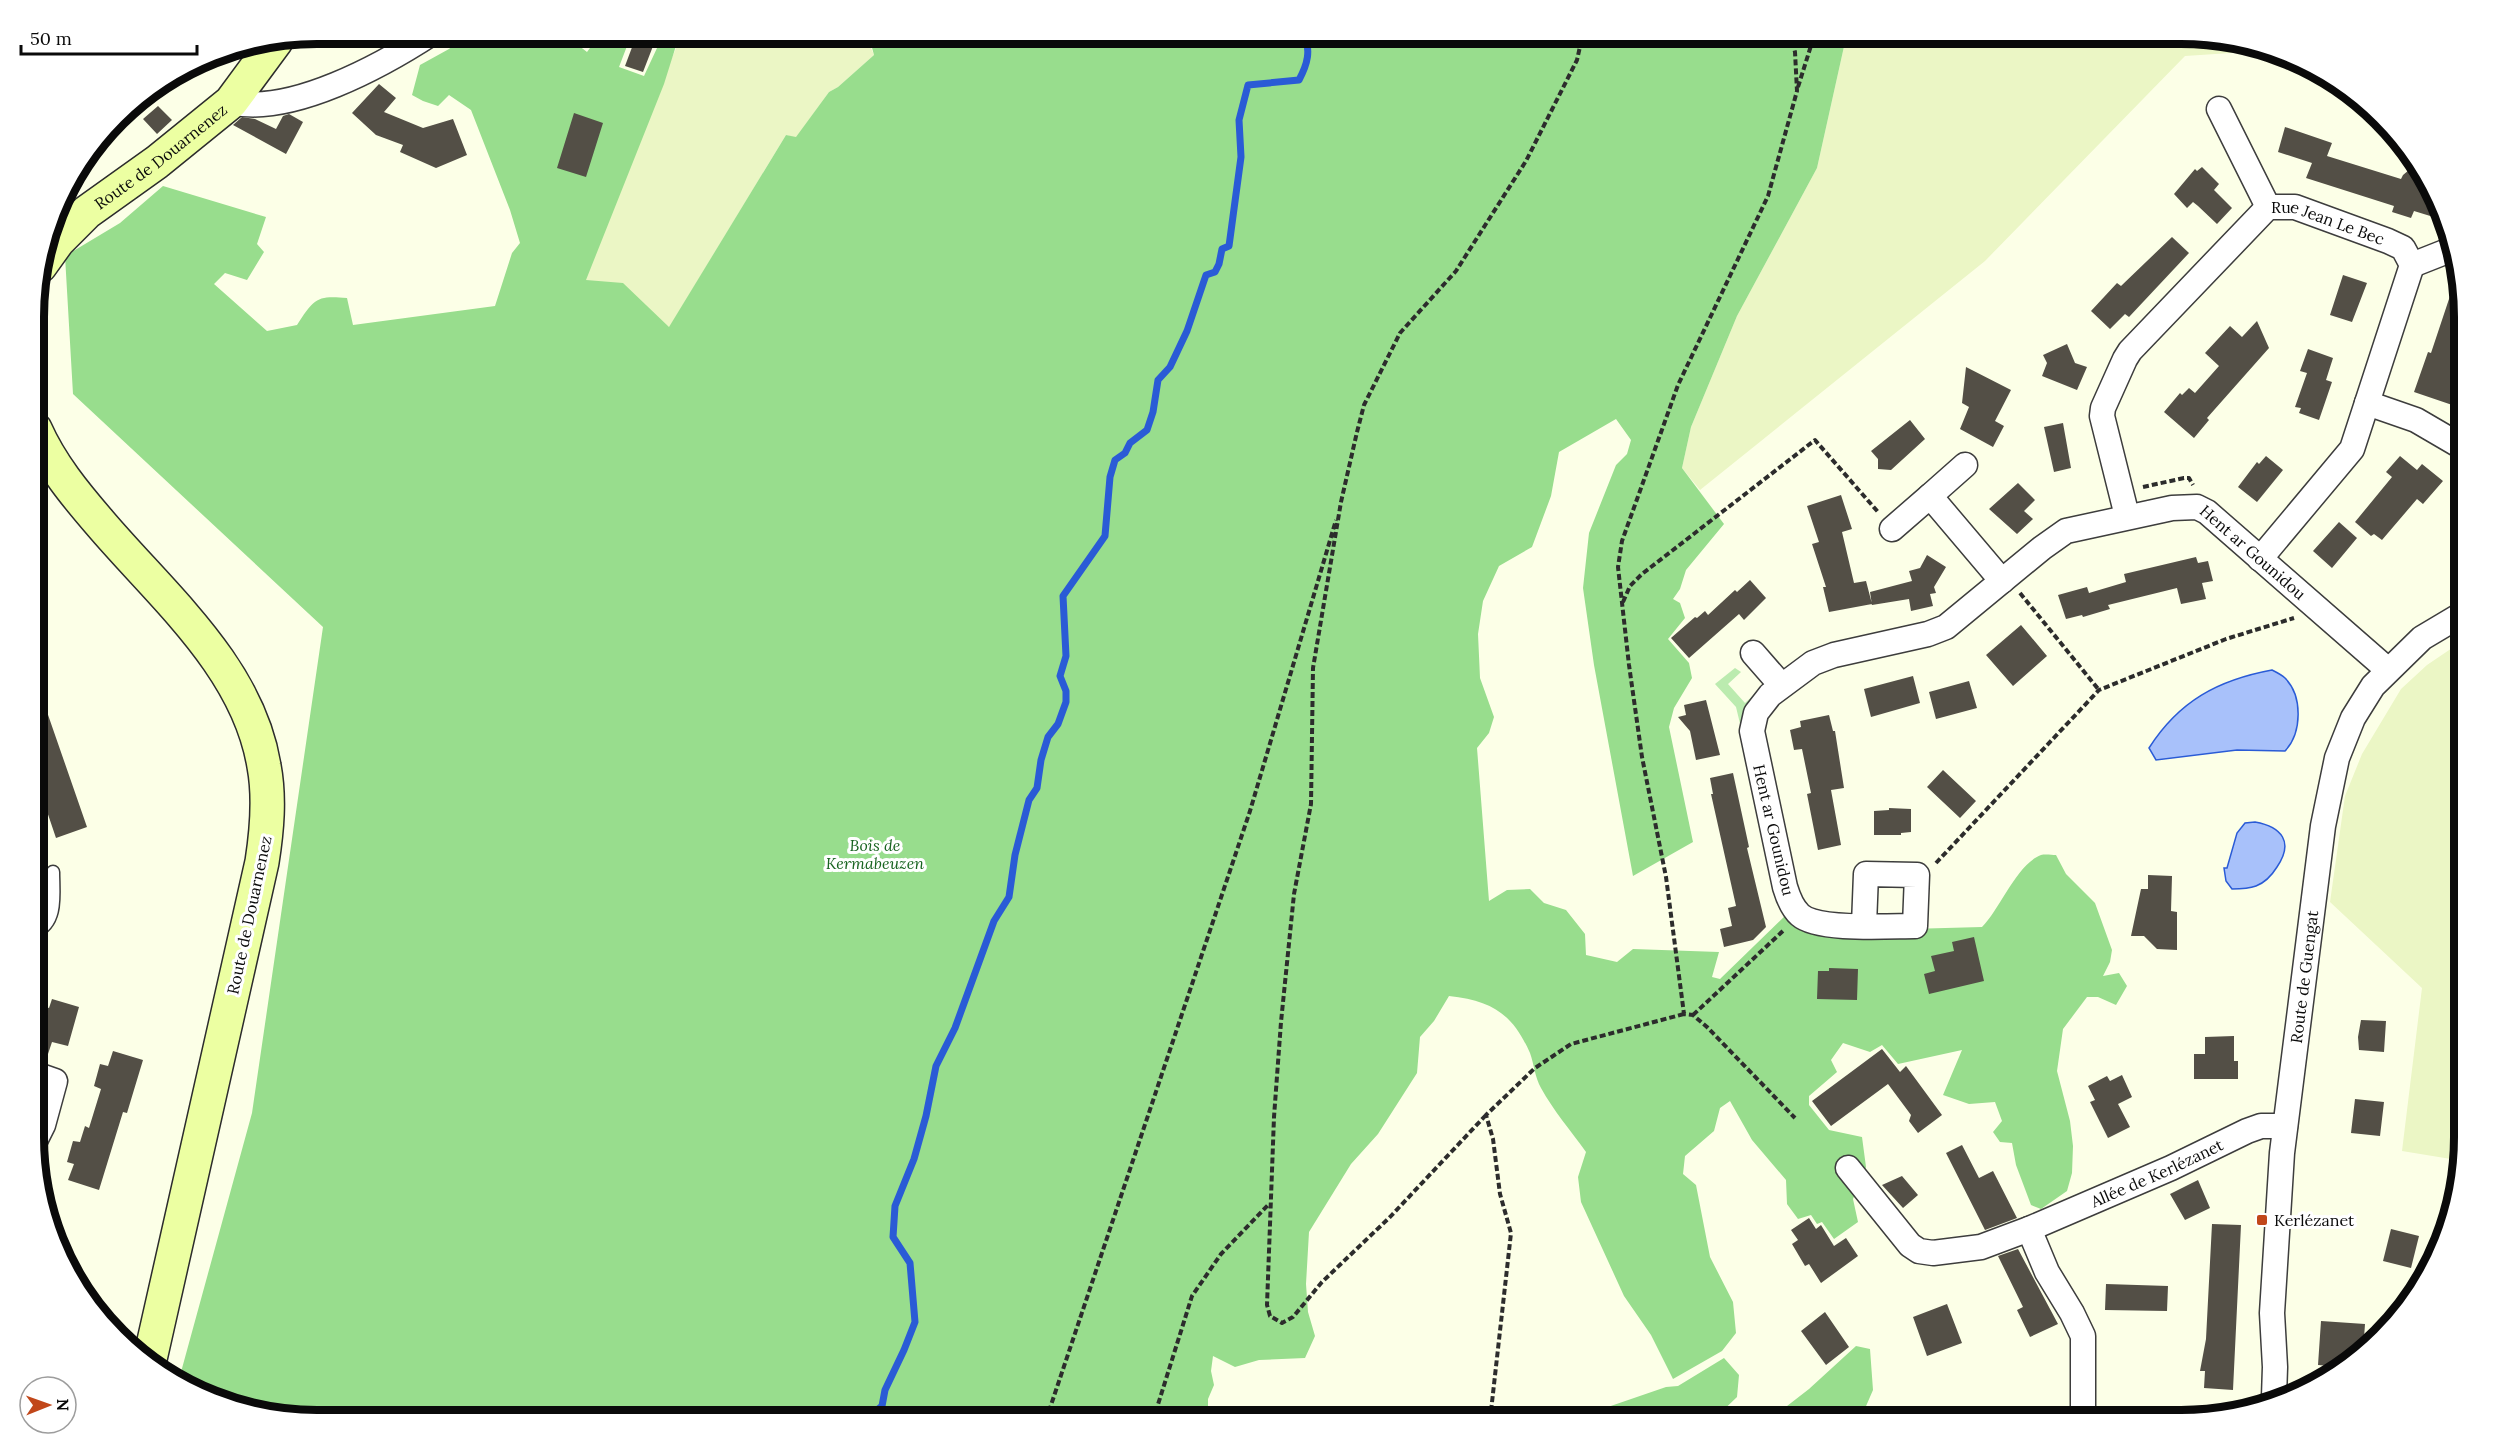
<svg xmlns="http://www.w3.org/2000/svg" width="2498" height="1453" font-family="Lora,serif">
	<style>
		.farmland { fill: #ebf6c5 }
		.green { fill: #bbebaf }
		.forest { fill: #98dd8d }
		.water { fill: #a8c1fa; stroke: #2a5bd6; stroke-width: 1.5 }
		.lines { fill: none; stroke-linecap: round; stroke-linejoin: round }
		.stream { stroke: #2a5bd6; stroke-width: 7 }
		.building { fill: #534f46 }
		.lane-casing { stroke: #3d3d3d; stroke-width: 15 }
		.street-casing { stroke: #3d3d3d; stroke-width: 27 }
		.secondary-casing { stroke: #2c2c2c; stroke-width: 36 }
		.path { stroke: #2c2c2c; stroke-width: 4; stroke-dasharray: 6 3; stroke-linecap: butt }
		.lane { stroke: #fff; stroke-width: 12 }
		.street { stroke: #fff; stroke-width: 24 }
		.secondary { stroke: #ecffa2; stroke-width: 33 }
		.poi-dot { fill: #c1471a; stroke: #fff; stroke-width: 2 }
		.labels { text-anchor: middle; dominant-baseline: central; stroke-width: 6; stroke-linejoin: round; paint-order: stroke }
		.street-label { font-size: 16px; fill: #0a0a0a; stroke: #fff }
		.park-label { font-size: 16px; font-style: italic; fill: #186420; stroke: #fff }
		.poi-label { font-size: 16px; fill: #0a0a0a; stroke: #fff; text-anchor: start }
		.rim { fill: none; stroke: #0a0a0a; stroke-width: 8 }
	</style>
	<rect width="100%" height="100%" fill="#fcffe7"/>
	<!-- farmland -->
	<path class="farmland" d="M 683,33 L 868,33 L 868,41 L 874,55 L 838,87 L 829,92 L 796,138 L 786,135 L 669,328 L 565,296 Z
		M 1847,33 L 2182,33 L 2255,43 L 2290,57 L 2261,51 L 2185,56 L 1985,261 L 1700,490 L 1682,468 L 1691,427 L 1737,316 L 1817,168 Z
		M 2464,640 L 2464,1155 L 2463,1161 L 2402,1151 L 2422,988 L 2330,902 L 2345,796 L 2362,754 L 2401,689 L 2427,665 Z"/>
	<!-- green -->
	<path class="green" d="M 1735,668 L 1741,672 L 1728,684 L 1745,703 L 1758,691 L 1743,736 L 1736,707 L 1715,684 Z"/>
	<!-- forest -->
	<path class="forest" d="M 468,33 L 536,33 L 550,46 L 578,45 L 587,52 L 601,33 L 632,33 L 619,67 L 644,76 L 664,33 L 680,33 L 664,84 L 586,280 L 623,283 L 669,327 L 786,135 L 796,137 L 829,92 L 838,87 L 874,55 L 868,33 L 1847,33 L 1817,168 L 1737,316 L 1691,427 L 1682,468 L 1724,524 L 1686,570 L 1680,589 L 1673,599 L 1680,603 L 1685,618 L 1668,639 L 1689,663 L 1692,678 L 1674,708 L 1669,727 L 1693,842 L 1633,876 L 1594,665 L 1583,588 L 1589,533 L 1616,465 L 1627,454 L 1631,440 L 1616,419 L 1559,452 L 1551,496 L 1532,547 L 1499,566 L 1483,601 L 1478,634 L 1480,678 L 1494,717 L 1489,733 L 1477,748 L 1489,901 L 1507,890 L 1530,889 L 1544,903 L 1566,910 L 1585,934 L 1586,955 L 1617,962 L 1633,949 L 1719,952 L 1712,977 L 1720,979 L 1788,913 L 1872,930 L 1982,927 C 2000,909 2017,864 2041,855 C 2045,854 2052,855 2056,855 L 2066,874 L 2095,903 L 2112,950 L 2110,962 L 2103,976 L 2119,973 L 2127,986 L 2116,1005 L 2098,997 L 2087,997 L 2063,1029 L 2057,1071 L 2070,1121 L 2073,1146 L 2072,1173 L 2067,1191 L 2041,1209 L 2031,1205 L 2016,1165 L 2012,1143 L 2000,1142 L 1993,1132 L 2002,1121 L 1995,1102 L 1969,1104 L 1943,1095 L 1962,1050 L 1898,1064 L 1882,1045 L 1870,1052 L 1843,1043 L 1831,1060 L 1837,1072 L 1809,1096 L 1809,1105 L 1829,1130 L 1862,1137 L 1866,1167 L 1853,1199 L 1858,1222 L 1834,1239 L 1822,1222 L 1817,1224 L 1811,1215 L 1798,1219 L 1787,1204 L 1786,1180 L 1752,1140 L 1730,1101 L 1720,1108 L 1714,1131 L 1685,1156 L 1683,1174 L 1696,1185 L 1710,1257 L 1733,1302 L 1736,1333 L 1722,1351 L 1673,1379 L 1651,1335 L 1624,1296 L 1581,1202 L 1578,1177 L 1586,1152 C 1571,1131 1553,1110 1541,1088 C 1535,1078 1534,1064 1530,1053 C 1512,1013 1492,1001 1449,996 L 1434,1021 L 1420,1037 L 1417,1073 L 1378,1134 L 1351,1164 L 1309,1232 L 1306,1284 L 1308,1312 L 1315,1336 L 1305,1358 L 1259,1360 L 1235,1367 L 1213,1356 L 1211,1371 L 1214,1385 L 1208,1399 L 1208,1417 C 1230,1412 1256,1411 1278,1420 L 316,1420 L 243,1410 L 178,1383 L 252,1113 L 323,627 L 73,394 L 65,256 L 120,223 L 163,186 L 266,217 L 257,244 L 264,252 L 247,280 L 225,273 L 214,284 L 267,331 L 297,325 C 314,299 316,295 347,298 L 353,325 L 495,306 L 512,253 L 520,243 L 510,210 L 471,110 L 449,95 L 438,106 L 423,101 L 412,95 L 420,65 L 449,49 Z
		M 1856,1346 L 1870,1349 L 1873,1390 L 1860,1420 L 1769,1420 L 1809,1389 Z
		M 1724,1358 L 1739,1375 L 1737,1397 L 1713,1420 L 1570,1420 L 1666,1387 L 1678,1386 Z"/>
	<!-- water -->
	<path class="water" d="M 2272,670 C 2276,672 2282,675 2285,678 C 2303,696 2302,733 2285,751 L 2237,750 L 2156,760 L 2149,748 C 2179,701 2218,680 2272,670 Z
		M 2255,822 C 2282,827 2294,842 2277,867 C 2272,875 2264,883 2256,886 C 2248,889 2241,889 2232,889 L 2226,881 L 2224,868 L 2227,868 L 2237,833 L 2245,823 Z"/>
	<g class="lines">
		<!-- stream -->
		<path class="stream" d="M 807,1420 L 817,1415 L 863,1415 L 875,1412 L 882,1406 L 885,1390 L 904,1350 L 915,1322 L 910,1263 L 893,1237 L 895,1206 L 914,1159 L 926,1116 L 936,1066 L 955,1028 L 994,921 L 1009,897 L 1015,855 L 1029,800 L 1037,788 L 1041,760 L 1048,737 L 1058,724 L 1066,702 L 1066,691 L 1060,676 L 1066,656 L 1063,596 L 1105,536 L 1110,477 L 1115,460 L 1125,453 L 1130,443 L 1147,430 L 1153,412 L 1158,380 L 1170,367 L 1187,331 L 1206,275 L 1215,272 L 1219,264 L 1222,249 L 1229,246 L 1241,157 L 1239,120 L 1248,85 L 1299,80 C 1307,65 1312,50 1303,33"/>
	</g>
	<!-- building -->
	<path class="building" d="M 637,34 L 655,41 L 643,72 L 625,66 Z
		M 379,84 L 396,98 L 384,112 L 423,128 L 453,119 L 467,155 L 436,168 L 400,152 L 403,145 L 376,135 L 352,113 Z
		M 158,106 L 172,120 L 157,134 L 143,119 Z
		M 574,113 L 603,123 L 586,177 L 557,168 Z
		M 289,114 L 303,122 L 286,154 L 233,125 L 242,117 L 255,119 L 276,129 L 283,116 Z
		M 2285,127 L 2332,143 L 2327,156 L 2401,179 L 2403,175 L 2409,170 L 2427,176 L 2440,219 L 2414,211 L 2411,218 L 2392,212 L 2394,206 L 2306,178 L 2312,163 L 2278,152 Z
		M 2202,167 L 2219,184 L 2214,190 L 2232,208 L 2217,224 L 2198,206 L 2193,202 L 2187,208 L 2174,194 L 2195,169 L 2197,171 Z
		M 2172,237 L 2189,253 L 2129,317 L 2125,314 L 2110,329 L 2091,311 L 2117,283 L 2121,286 Z
		M 2343,275 L 2367,283 L 2352,322 L 2330,315 Z
		M 2457,275 L 2464,298 L 2464,409 L 2414,392 L 2428,352 L 2431,353 Z
		M 2257,321 L 2269,348 L 2207,418 L 2209,420 L 2194,438 L 2164,412 L 2180,393 L 2182,395 L 2189,388 L 2195,393 L 2219,366 L 2205,353 L 2230,326 L 2242,337 Z
		M 2067,344 L 2075,363 L 2087,367 L 2077,390 L 2042,376 L 2047,363 L 2043,355 Z
		M 2308,349 L 2333,358 L 2326,380 L 2332,382 L 2319,420 L 2299,413 L 2301,408 L 2295,407 L 2307,373 L 2300,371 Z
		M 1966,367 L 2011,390 L 1995,421 L 2004,426 L 1993,447 L 1960,429 L 1969,407 L 1962,403 Z
		M 1910,420 L 1925,439 L 1891,470 L 1878,469 L 1878,459 L 1871,451 Z
		M 2063,423 L 2071,468 L 2054,472 L 2044,427 Z
		M 2266,456 L 2283,470 L 2257,502 L 2238,487 L 2257,462 L 2259,464 Z
		M 2400,456 L 2417,470 L 2422,464 L 2443,481 L 2423,504 L 2417,499 L 2382,540 L 2374,534 L 2371,536 L 2355,522 L 2392,477 L 2386,472 Z
		M 2018,483 L 2035,500 L 2024,511 L 2033,519 L 2017,534 L 1989,509 Z
		M 1841,495 L 1852,529 L 1842,532 L 1854,583 L 1866,581 L 1872,604 L 1829,612 L 1823,587 L 1826,587 L 1812,544 L 1819,542 L 1807,506 Z
		M 2339,522 L 2357,538 L 2332,568 L 2313,551 Z
		M 1927,555 L 1946,567 L 1934,587 L 1936,593 L 1930,594 L 1933,606 L 1911,611 L 1909,599 L 1872,605 L 1870,592 L 1912,581 L 1909,571 L 1920,568 Z
		M 2196,557 L 2198,563 L 2208,561 L 2213,581 L 2202,583 L 2206,599 L 2181,604 L 2177,588 L 2108,605 L 2110,609 L 2083,617 L 2082,615 L 2066,619 L 2058,595 L 2087,587 L 2089,593 L 2126,582 L 2124,574 Z
		M 1750,580 L 1766,598 L 1744,620 L 1739,614 L 1689,658 L 1671,638 L 1695,617 L 1697,618 L 1705,611 L 1708,615 L 1735,590 L 1737,592 Z
		M 2021,625 L 2047,656 L 2013,686 L 1986,655 Z
		M 1913,676 L 1920,703 L 1871,717 L 1864,689 Z
		M 1969,681 L 1977,708 L 1936,719 L 1929,692 Z
		M 35,686 L 38,686 L 87,827 L 56,838 L 35,776 Z
		M 1706,700 L 1720,755 L 1696,760 L 1690,731 L 1678,717 L 1686,715 L 1684,705 Z
		M 1829,715 L 1833,731 L 1835,731 L 1844,788 L 1831,790 L 1841,845 L 1818,850 L 1807,794 L 1811,793 L 1802,749 L 1794,750 L 1790,730 L 1801,727 L 1800,721 Z
		M 1943,770 L 1976,801 L 1960,818 L 1927,787 Z
		M 1733,773 L 1749,847 L 1747,848 L 1766,927 L 1753,940 L 1724,947 L 1720,929 L 1732,926 L 1728,908 L 1736,906 L 1711,794 L 1713,794 L 1710,778 Z
		M 1889,808 L 1911,809 L 1911,832 L 1901,833 L 1901,835 L 1874,835 L 1874,811 L 1889,810 Z
		M 2148,875 L 2172,876 L 2171,911 L 2177,912 L 2177,950 L 2157,949 L 2144,936 L 2131,936 L 2141,889 L 2148,889 Z
		M 1974,937 L 1984,981 L 1929,994 L 1924,974 L 1935,971 L 1931,956 L 1954,951 L 1952,942 Z
		M 1829,968 L 1858,969 L 1857,1000 L 1817,999 L 1818,971 L 1829,971 Z
		M 52,999 L 79,1007 L 68,1046 L 52,1042 L 45,1063 L 35,1060 L 35,1003 L 49,1008 Z
		M 2361,1020 L 2386,1021 L 2384,1052 L 2359,1050 L 2358,1037 Z
		M 2234,1036 L 2234,1061 L 2238,1061 L 2238,1079 L 2194,1079 L 2194,1054 L 2205,1054 L 2205,1037 Z
		M 1882,1049 L 1900,1072 L 1906,1066 L 1942,1115 L 1918,1133 L 1909,1121 L 1911,1115 L 1888,1084 L 1831,1126 L 1812,1101 Z
		M 113,1051 L 143,1060 L 127,1113 L 123,1112 L 99,1190 L 68,1180 L 74,1164 L 67,1162 L 73,1141 L 80,1142 L 85,1126 L 89,1128 L 101,1089 L 94,1086 L 100,1064 L 108,1066 Z
		M 2122,1075 L 2132,1097 L 2118,1104 L 2130,1127 L 2108,1138 L 2090,1102 L 2095,1100 L 2088,1086 L 2107,1076 L 2110,1081 Z
		M 2355,1099 L 2384,1102 L 2380,1136 L 2351,1133 Z
		M 1962,1145 L 1979,1178 L 1993,1171 L 2017,1218 L 1985,1230 L 1946,1153 Z
		M 1902,1176 L 1918,1195 L 1903,1208 L 1882,1185 Z
		M 2198,1180 L 2210,1208 L 2185,1220 L 2170,1194 Z
		M 1809,1218 L 1816,1229 L 1821,1225 L 1834,1246 L 1846,1238 L 1858,1256 L 1821,1283 L 1809,1264 L 1805,1266 L 1792,1244 L 1798,1240 L 1791,1230 Z
		M 2212,1224 L 2241,1225 L 2233,1390 L 2204,1388 L 2205,1371 L 2200,1371 L 2206,1339 Z
		M 2391,1229 L 2419,1236 L 2411,1268 L 2383,1261 Z
		M 2018,1249 L 2058,1324 L 2030,1337 L 2017,1310 L 2023,1307 L 1998,1256 Z
		M 2106,1284 L 2168,1286 L 2167,1311 L 2105,1310 Z
		M 1947,1304 L 1962,1343 L 1927,1356 L 1913,1317 Z
		M 1825,1312 L 1849,1347 L 1826,1365 L 1801,1331 Z
		M 2321,1321 L 2365,1324 L 2363,1352 L 2343,1367 L 2318,1365 Z"/>
	<g class="lines">
		<!-- lane casing -->
		<g class="lane-casing">
			<path id="lane" d="M 35,932 C 58,922 53,894 53,872"/>
		</g>
		<!-- street casing -->
		<g class="street-casing">
			<g id="street">
				<path d="M 231,102 C 291,116 383,65 432,33"/>
				<path d="M 2219,109 L 2268,207"/>
				<path d="M 2412,265 L 2450,250"/>
				<path d="M 2367,403 L 2416,420 L 2464,448"/>
				<path d="M 1930,496 L 1965,465"/>
				<path id="s1" d="M 2127,516 L 2102,416 L 2103,408 L 2125,359 L 2130,351 L 2268,207 L 2295,207 L 2388,241 L 2403,248 L 2412,265 L 2352,449 L 2260,559"/>
				<path d="M 1892,529 L 1930,496 L 2002,581"/>
				<path d="M 1753,653 L 1781,685"/>
				<path id="s2" d="M 1864,925 L 1866,874 L 1917,875 L 1915,926 C 1890,926 1818,931 1800,915 C 1792,908 1788,897 1785,887 L 1752,731 L 1756,713 L 1770,695 L 1813,663 L 1834,655 L 1928,634 L 1946,627 L 2042,548 L 2066,531 L 2172,508 L 2197,507 L 2207,512 L 2388,670"/>
				<path d="M 35,1074 L 55,1081 L 43,1125 L 35,1141"/>
				<path id="s3" d="M 1848,1168 L 1910,1245 L 1919,1251 L 1933,1253 L 1981,1247 L 2029,1229 L 2171,1168 L 2247,1131 L 2261,1126 L 2285,1126"/>
				<path d="M 2029,1229 L 2047,1272 L 2072,1313 L 2083,1336 L 2083,1419"/>
				<path id="s4" d="M 2274,1397 L 2275,1367 L 2272,1313 L 2282,1153 L 2323,826 L 2337,758 L 2353,718 L 2373,686 L 2422,638 L 2464,613"/>
			</g>
		</g>
		<!-- secondary casing -->
		<g class="secondary-casing">
			<g id="secondary">
				<path id="s5" d="M 40,266 L 58,241 L 87,212 L 157,162 L 231,102 L 276,41"/>
				<path d="M 35,429 C 51,465 75,494 100,523 C 162,596 248,667 264,766 C 270,798 267,830 262,862 L 150,1359"/>
			</g>
		</g>
		<!-- path -->
		<path class="path" d="M 1790,33 L 1795,52 L 1797,91 L 1768,196 L 1678,385 L 1622,541 L 1618,567 L 1629,665 L 1642,757 L 1666,877 L 1684,1014 L 1693,1015 L 1707,1027 L 1795,1118
			M 1798,87 L 1815,33
			M 2143,487 L 2184,478 L 2189,478 L 2193,485
			M 2020,593 L 2099,690
			M 1623,602 L 1630,586 L 1642,574 L 1815,440 L 1878,512
			M 1936,863 L 2099,690 L 2226,639 L 2294,618
			M 1693,1015 L 1784,930
			M 1486,1115 L 1390,1217 L 1322,1282 L 1293,1317 L 1282,1323 L 1270,1316 L 1267,1305 L 1274,1117 L 1281,1022 L 1294,894 L 1311,804 L 1313,668 L 1341,502 L 1357,432 L 1364,405 L 1400,333 L 1456,271 L 1526,161 L 1577,60 L 1583,33
			M 1046,1420 L 1250,811 L 1336,520
			M 1151,1420 L 1155,1414 L 1192,1296 L 1221,1254 L 1269,1204
			M 1490,1420 L 1511,1233 L 1500,1194 L 1493,1139 L 1486,1115 L 1535,1068 L 1571,1044 L 1684,1014"/>
		<!-- lane -->
		<use href="#lane" class="lane"/>
		<!-- street -->
		<use href="#street" class="street"/>
		<!-- secondary -->
		<use href="#secondary" class="secondary"/>
	</g>
	<!-- markers -->
	<rect class="poi-dot" x="2256" y="1214" width="12" height="12" rx="3"/>
	<g class="labels">
		<!-- street labels -->
		<g class="street-label">
			<text stroke="none"><textPath href="#s5" startOffset="164">Route de Douarnenez</textPath></text>
			<text stroke="none"><textPath href="#s1" startOffset="436">Rue Jean Le Bec</textPath></text>
			<text stroke="none"><textPath href="#s2" startOffset="1054">Hent ar Gounidou</textPath></text>
			<text transform="translate(1774 830) rotate(77)">Hent ar Gounidou</text>
			<text transform="translate(249 915) rotate(-78)">Route de Douarnenez</text>
			<text stroke="none"><textPath href="#s4" startOffset="422">Route de Guengat</textPath></text>
			<text stroke="none"><textPath href="#s3" startOffset="363">Allée de Kerlézanet</textPath></text>
		</g>
		<!-- park labels -->
		<g class="park-label">
			<text x="875" y="845">Bois de<tspan x="875" dy="18">Kermabeuzen</tspan></text>
		</g>
		<!-- poi labels -->
		<g class="poi-label">
			<text x="2274" y="1220">Kerlézanet</text>
		</g>
	</g>
	<!-- crop -->
	<path d="M0 0H2498V1453H0ZM317 44H2181A273 273 0 0 1 2454 317V1137A273 273 0 0 1 2181 1410H317A273 273 0 0 1 44 1137V317A273 273 0 0 1 317 44Z" fill="#fff" fill-rule="evenodd"/>
	<path class="rim" d="M317 44H2181A273 273 0 0 1 2454 317V1137A273 273 0 0 1 2181 1410H317A273 273 0 0 1 44 1137V317A273 273 0 0 1 317 44Z"/>
	<!-- north arrow -->
	<g transform="translate(48 1405) rotate(89)"><circle r="28" fill="#ffffff" stroke="#9d9d9d" stroke-width="1.5"/>
	<path d="M0-4.5L10 22L0 15L-10 22Z" fill="#c1471a"/>
	<text y="-9" font-size="16" font-weight="bold" text-anchor="middle" fill="#0a0a0a">N</text>
	</g>
	<!-- scale -->
	<path d="M21 45v9h176v-9" fill="none" stroke="#0a0a0a" stroke-width="3"/>
	<text x="30" y="45" font-size="18" fill="#0a0a0a" stroke="#ffffff" stroke-width="4.5" paint-order="stroke">50 m</text>
</svg>
